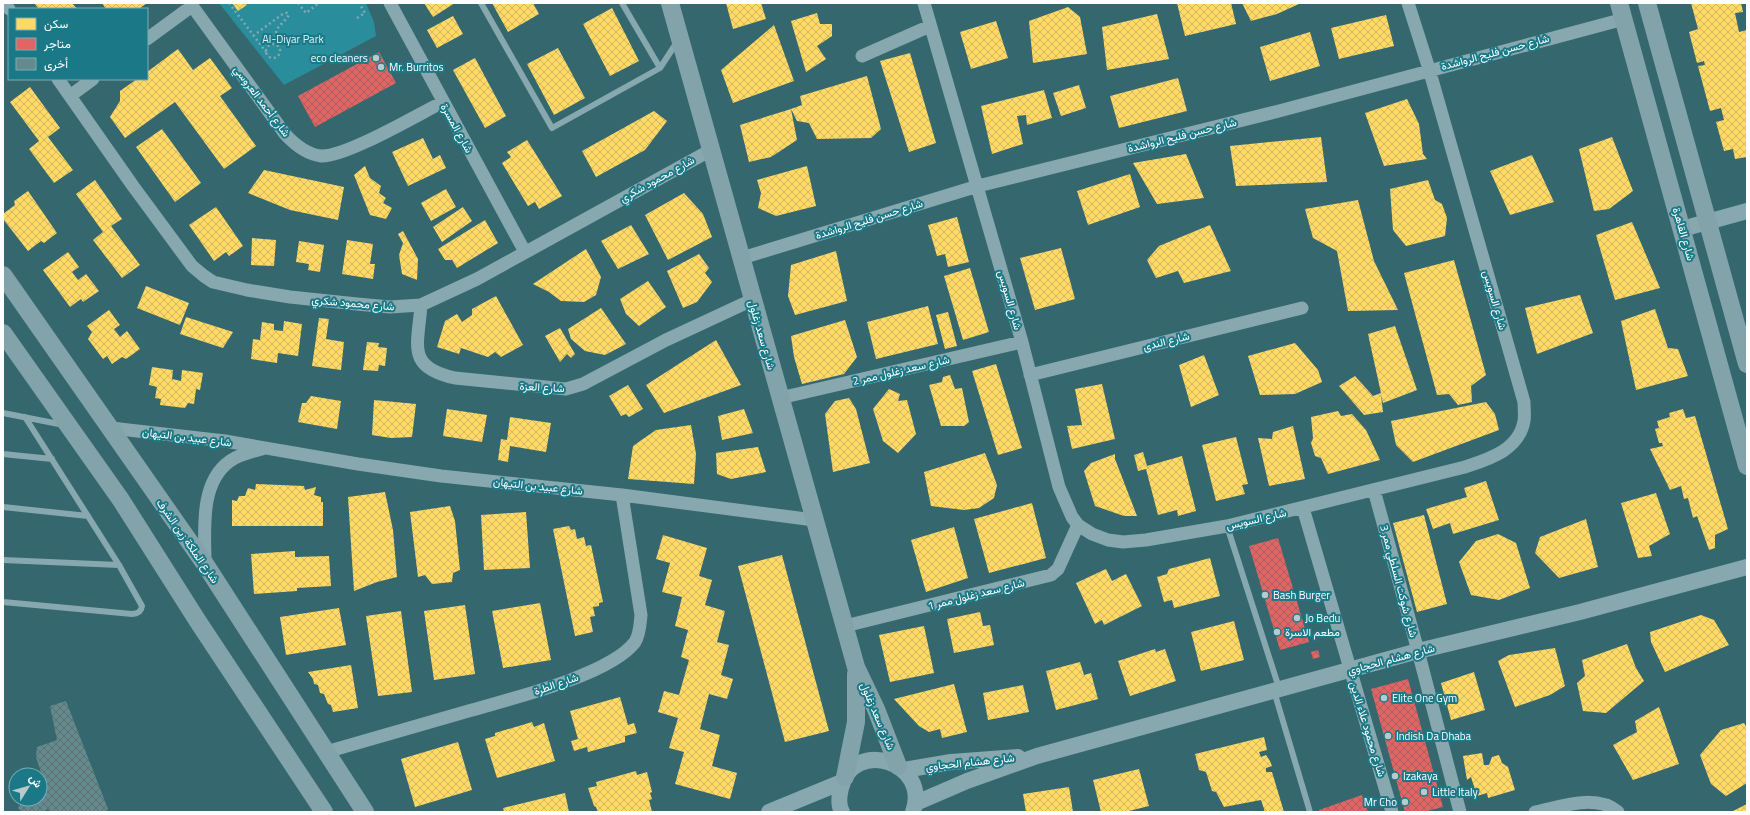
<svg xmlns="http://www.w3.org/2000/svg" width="1750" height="815" font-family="'Titillium Web',Vazirmatn,sans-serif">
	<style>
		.park { fill: #2a8d9b }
		.homes { fill: url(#homes-cross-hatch) }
		.shops { fill: url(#shops-cross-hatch) }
		.building { fill: url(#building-cross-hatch) }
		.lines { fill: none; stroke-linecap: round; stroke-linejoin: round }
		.path { stroke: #87a8ae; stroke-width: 2.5; stroke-dasharray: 2 3; stroke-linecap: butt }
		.service { stroke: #87a8ae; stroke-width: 6 }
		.minor { stroke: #87a8ae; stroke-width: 13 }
		.tertiary { stroke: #87a8ae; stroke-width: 16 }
		.secondary { stroke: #82a3a9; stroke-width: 18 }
		.poi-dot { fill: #b8cacc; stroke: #1b7987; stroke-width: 1.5 }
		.labels { text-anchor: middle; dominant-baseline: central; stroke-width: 4; stroke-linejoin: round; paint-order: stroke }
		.park-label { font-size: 11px; fill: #d9f7fb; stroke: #1b7987 }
		.street-label { font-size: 11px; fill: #fff; stroke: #1b7987 }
		.poi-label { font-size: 11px; fill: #fff; stroke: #1b7987; text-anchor: start }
	</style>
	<defs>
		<pattern id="homes-cross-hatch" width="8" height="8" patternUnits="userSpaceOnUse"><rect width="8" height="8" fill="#ffd966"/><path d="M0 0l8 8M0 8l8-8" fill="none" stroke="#d2b660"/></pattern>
		<pattern id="shops-cross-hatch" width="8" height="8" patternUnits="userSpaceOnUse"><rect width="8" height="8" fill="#e06666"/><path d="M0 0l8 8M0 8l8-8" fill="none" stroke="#ac5d5d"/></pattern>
		<pattern id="building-cross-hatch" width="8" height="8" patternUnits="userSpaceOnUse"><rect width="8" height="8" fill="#658a8e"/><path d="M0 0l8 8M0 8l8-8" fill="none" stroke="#5b7174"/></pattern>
	</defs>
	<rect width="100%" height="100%" fill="#34676e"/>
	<!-- park -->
	<path class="park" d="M 219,3 L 366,3 L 374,22 L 376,36 L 284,85 Z"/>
	<!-- homes -->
	<path class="homes" d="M 34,3 L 72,3 L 77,9 L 39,9 Z
		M 102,3 L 147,3 L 140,8 L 142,9 L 106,9 Z
		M 232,3 L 245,3 L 247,5 L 238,11 Z
		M 424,3 L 455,3 L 433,17 Z
		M 492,3 L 533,3 L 539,14 L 508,32 Z
		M 726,3 L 761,3 L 766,19 L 733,29 Z
		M 1177,3 L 1231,3 L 1236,24 L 1185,36 Z
		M 1242,3 L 1301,3 L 1277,14 L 1251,21 Z
		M 1691,3 L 1741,3 L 1743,12 L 1735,13 L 1739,32 L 1747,30 L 1747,157 L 1735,159 L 1733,149 L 1724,151 L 1716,122 L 1724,120 L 1721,108 L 1710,111 L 1698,66 L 1705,65 L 1704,61 L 1697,63 L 1689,32 L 1698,29 Z
		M 1068,7 L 1080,17 L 1087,54 L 1033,63 L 1029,21 Z
		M 612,8 L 639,61 L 610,76 L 583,24 Z
		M 817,13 L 820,24 L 832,24 L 832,36 L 817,46 L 826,59 L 806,72 L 791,21 Z
		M 1157,14 L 1169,59 L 1107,70 L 1102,27 Z
		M 1386,15 L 1394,46 L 1339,59 L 1331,28 Z
		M 453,16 L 463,34 L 437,48 L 427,30 Z
		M 996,21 L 1008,58 L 971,69 L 960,32 Z
		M 774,25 L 794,81 L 733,103 L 721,70 Z
		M 1310,32 L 1320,66 L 1270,81 L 1260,47 Z
		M 558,48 L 585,98 L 554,115 L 527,64 Z
		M 178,49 L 193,70 L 210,58 L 232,88 L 220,96 L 256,146 L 224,169 L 175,102 L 125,138 L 110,117 L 120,101 L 120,91 L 137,79 L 147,79 L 147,72 Z
		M 910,53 L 936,143 L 909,152 L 880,61 Z
		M 475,58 L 506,116 L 485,128 L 453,70 Z
		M 867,76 L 881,129 L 871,138 L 817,139 L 809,123 L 797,121 L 791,109 L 802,105 L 800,96 Z
		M 1178,78 L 1187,111 L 1119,128 L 1110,96 Z
		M 1079,85 L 1086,108 L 1061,116 L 1053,93 Z
		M 30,87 L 60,128 L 48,137 L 73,170 L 54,183 L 29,149 L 39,141 L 10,102 Z
		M 1044,90 L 1052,118 L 1027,125 L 1026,115 L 1017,116 L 1023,144 L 992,154 L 981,106 Z
		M 1407,99 L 1419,124 L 1423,154 L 1427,159 L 1384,166 L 1365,113 Z
		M 791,109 L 797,140 L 771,157 L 749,162 L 740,125 Z
		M 654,111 L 667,121 L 645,150 L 596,177 L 582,151 Z
		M 162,129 L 201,183 L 175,202 L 136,147 Z
		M 1321,137 L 1327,182 L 1236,186 L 1230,146 Z
		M 1612,137 L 1633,191 L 1609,209 L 1594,211 L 1579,149 Z
		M 423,138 L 433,159 L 440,155 L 446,168 L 408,186 L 392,152 Z
		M 527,140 L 562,196 L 539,209 L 535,202 L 528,206 L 502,163 L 511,157 L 507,152 Z
		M 1186,154 L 1204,198 L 1157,204 L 1133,163 Z
		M 1532,155 L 1554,202 L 1510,215 L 1490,171 Z
		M 365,166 L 370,178 L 381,186 L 379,193 L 386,198 L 383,203 L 392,208 L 386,219 L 370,215 L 354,175 Z
		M 807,166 L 816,206 L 776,216 L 758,208 L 761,193 L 757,180 Z
		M 264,170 L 344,187 L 338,220 L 290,210 L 248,193 Z
		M 1130,174 L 1140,207 L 1088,225 L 1077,191 Z
		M 95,180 L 122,219 L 111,226 L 140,265 L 122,278 L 93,240 L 103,232 L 76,194 Z
		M 1428,180 L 1435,200 L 1442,204 L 1447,218 L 1445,236 L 1406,246 L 1393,230 L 1390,189 Z
		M 446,189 L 456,207 L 431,221 L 421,203 Z
		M 28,191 L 57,233 L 44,243 L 41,241 L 28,251 L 3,219 L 3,214 L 15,205 L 14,201 Z
		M 684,193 L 703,214 L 712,237 L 668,260 L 645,215 Z
		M 1358,200 L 1374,261 L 1398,310 L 1348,311 L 1337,251 L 1313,238 L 1305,209 Z
		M 216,207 L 243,246 L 229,256 L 226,252 L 214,261 L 189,225 Z
		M 463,207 L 472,221 L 442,242 L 433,227 Z
		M 957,217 L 969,262 L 948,267 L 945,254 L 937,256 L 928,225 Z
		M 485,220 L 498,243 L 457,268 L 452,260 L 445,260 L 438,249 Z
		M 1632,222 L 1660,288 L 1615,300 L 1596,235 Z
		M 631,225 L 649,254 L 618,269 L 601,241 Z
		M 1210,225 L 1231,271 L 1184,283 L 1178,271 L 1156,278 L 1147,260 L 1159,246 Z
		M 403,231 L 418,259 L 417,280 L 402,274 L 399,255 L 403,243 L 398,234 Z
		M 252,238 L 276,240 L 274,266 L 251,265 Z
		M 347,240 L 373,244 L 370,264 L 375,264 L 373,279 L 342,274 Z
		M 299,241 L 324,245 L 320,272 L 308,270 L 309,264 L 296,262 Z
		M 1061,248 L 1075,299 L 1035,310 L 1020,258 Z
		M 586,249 L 601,277 L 596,295 L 584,302 L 561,301 L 549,292 L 533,284 Z
		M 836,251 L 847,301 L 795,315 L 788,296 L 791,265 Z
		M 68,252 L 79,267 L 72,272 L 78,280 L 86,274 L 99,291 L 83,302 L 81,299 L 70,307 L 43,270 Z
		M 699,254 L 709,268 L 705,273 L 712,282 L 697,302 L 683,308 L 667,271 Z
		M 1454,260 L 1486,375 L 1471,386 L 1472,402 L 1458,405 L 1449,394 L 1437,395 L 1404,273 Z
		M 970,268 L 989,332 L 963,340 L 944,276 Z
		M 648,281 L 666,307 L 639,326 L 626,314 L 620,299 Z
		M 146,286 L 189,303 L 180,325 L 137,308 Z
		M 1580,295 L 1593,333 L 1537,354 L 1525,308 Z
		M 496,296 L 523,345 L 501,357 L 495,352 L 488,357 L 461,348 L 459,354 L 437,347 L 445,321 L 457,314 L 462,322 L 472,315 L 472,309 Z
		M 928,306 L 938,344 L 876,359 L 867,322 Z
		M 601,308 L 626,344 L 605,355 L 585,351 L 571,339 L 568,329 Z
		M 1655,309 L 1668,348 L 1678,349 L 1688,376 L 1636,390 L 1621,321 Z
		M 109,310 L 120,325 L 114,329 L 120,337 L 127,331 L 140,349 L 126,359 L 122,357 L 112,364 L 107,356 L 103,359 L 88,339 L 92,332 L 87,326 Z
		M 948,312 L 957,346 L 945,349 L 936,315 Z
		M 186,317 L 233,332 L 223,348 L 180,334 Z
		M 319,318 L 329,319 L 326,339 L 344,342 L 341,370 L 312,366 Z
		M 845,320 L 857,357 L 844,374 L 802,384 L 794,357 L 791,336 Z
		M 284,321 L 302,324 L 298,356 L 278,353 L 277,363 L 251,359 L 253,339 L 260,340 L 262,322 L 274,324 L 274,330 L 283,331 Z
		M 1395,326 L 1417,390 L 1383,403 L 1381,395 L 1383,412 L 1364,415 L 1339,386 L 1355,376 L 1373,396 L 1381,393 L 1368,334 Z
		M 560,328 L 575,354 L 571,358 L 567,354 L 560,362 L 545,336 Z
		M 716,340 L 741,385 L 664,413 L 646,385 Z
		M 367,342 L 379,343 L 378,347 L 387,348 L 385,366 L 379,365 L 378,371 L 363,370 Z
		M 1295,343 L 1318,370 L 1322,382 L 1295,394 L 1260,395 L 1248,356 Z
		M 1204,355 L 1219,395 L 1191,407 L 1179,365 Z
		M 996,364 L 1022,448 L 998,455 L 972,371 Z
		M 152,367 L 173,370 L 172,379 L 181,381 L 182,370 L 203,373 L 200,390 L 196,389 L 194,404 L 188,403 L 185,408 L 160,405 L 161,399 L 155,398 L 157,387 L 149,385 Z
		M 950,375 L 955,389 L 962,388 L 969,422 L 964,426 L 941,426 L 929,385 L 942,382 L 943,377 Z
		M 1102,384 L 1115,439 L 1072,449 L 1067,426 L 1082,425 L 1075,389 Z
		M 628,385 L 643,409 L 629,417 L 626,414 L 621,416 L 609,396 Z
		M 889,389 L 900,394 L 898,401 L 907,400 L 916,434 L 898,453 L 883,441 L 873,409 Z
		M 311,396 L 341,401 L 337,429 L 298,422 L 302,403 L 306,403 Z
		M 849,398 L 856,409 L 870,463 L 833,472 L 825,414 L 835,401 Z
		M 374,400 L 416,404 L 412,437 L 391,438 L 372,435 Z
		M 1486,402 L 1495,414 L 1499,430 L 1413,462 L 1396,445 L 1391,421 Z
		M 447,409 L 487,415 L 482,442 L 443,436 Z
		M 744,409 L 753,433 L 722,440 L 718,416 Z
		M 1683,409 L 1686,418 L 1695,416 L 1728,529 L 1715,535 L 1715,548 L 1709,550 L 1697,516 L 1693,518 L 1688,498 L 1684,499 L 1681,486 L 1670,490 L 1650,449 L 1663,446 L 1662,443 L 1659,443 L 1655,429 L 1659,428 L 1657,421 L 1670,417 L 1669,413 Z
		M 1338,411 L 1341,416 L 1352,414 L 1366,430 L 1380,460 L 1328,474 L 1321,458 L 1315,456 L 1311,443 L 1313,438 L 1311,417 Z
		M 510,417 L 551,423 L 546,452 L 510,446 L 508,462 L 498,460 L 501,439 L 507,440 Z
		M 691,425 L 696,454 L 694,484 L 628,479 L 633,446 L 656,430 Z
		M 1293,426 L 1305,479 L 1269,486 L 1258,438 L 1272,439 L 1273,432 Z
		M 1236,437 L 1248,484 L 1242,485 L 1245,494 L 1216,501 L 1202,445 Z
		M 758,447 L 766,472 L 731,479 L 717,474 L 716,453 Z
		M 1143,452 L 1147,466 L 1182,456 L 1196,511 L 1178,516 L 1177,510 L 1158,515 L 1146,469 L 1138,471 L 1134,455 Z
		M 985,453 L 997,485 L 994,498 L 979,508 L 964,510 L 931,506 L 924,472 Z
		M 1115,454 L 1115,459 L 1137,516 L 1124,516 L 1095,506 L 1084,471 L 1091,463 Z
		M 1486,481 L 1499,520 L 1453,534 L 1450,523 L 1433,529 L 1426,509 L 1467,497 L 1464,488 Z
		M 256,484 L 304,486 L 305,490 L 316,487 L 314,495 L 321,497 L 321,502 L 323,502 L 323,526 L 232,526 L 232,500 L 237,501 L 239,496 L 245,496 L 248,488 L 255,490 Z
		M 385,492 L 393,530 L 397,577 L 377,582 L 354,591 L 348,497 Z
		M 1656,493 L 1670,534 L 1649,546 L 1652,556 L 1638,558 L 1621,503 Z
		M 1032,503 L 1046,558 L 989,573 L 974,519 Z
		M 450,506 L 455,521 L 460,570 L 453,573 L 452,582 L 432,584 L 425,575 L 418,577 L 410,512 Z
		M 526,512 L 530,568 L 484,570 L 481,515 Z
		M 1424,515 L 1447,604 L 1417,612 L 1393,523 Z
		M 1586,519 L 1598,567 L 1559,578 L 1535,553 L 1540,537 Z
		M 569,526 L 571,530 L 575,529 L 577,539 L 584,537 L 586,546 L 591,545 L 603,602 L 599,603 L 599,606 L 593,607 L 595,616 L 590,617 L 593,632 L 575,636 L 553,529 Z
		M 954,527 L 968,578 L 926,592 L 911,540 Z
		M 1498,534 L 1516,543 L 1530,588 L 1499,600 L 1471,595 L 1459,562 L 1476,541 Z
		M 663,535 L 707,548 L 699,576 L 712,580 L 705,605 L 725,611 L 717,642 L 729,645 L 721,675 L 733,679 L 727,699 L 709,694 L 700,729 L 720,735 L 712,766 L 737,773 L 730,799 L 675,784 L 684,752 L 669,748 L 678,718 L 658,712 L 664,691 L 679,695 L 689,660 L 681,657 L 688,630 L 675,626 L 682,597 L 662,592 L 670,563 L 656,559 Z
		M 295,551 L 295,557 L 329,556 L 331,586 L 297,588 L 297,591 L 254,594 L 251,554 Z
		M 782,555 L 829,731 L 785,742 L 738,566 Z
		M 1210,558 L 1220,596 L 1174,608 L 1172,600 L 1164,602 L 1157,577 L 1167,574 L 1169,569 Z
		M 1106,569 L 1112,581 L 1126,574 L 1142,606 L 1104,625 L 1102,620 L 1095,624 L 1076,583 Z
		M 540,603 L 551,660 L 503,668 L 492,611 Z
		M 465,605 L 475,674 L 434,680 L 424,611 Z
		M 339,608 L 346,645 L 286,655 L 280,617 Z
		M 401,611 L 412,692 L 378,696 L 366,616 Z
		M 980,612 L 983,626 L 990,625 L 994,645 L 954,653 L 947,619 Z
		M 1701,615 L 1714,620 L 1729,645 L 1665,672 L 1651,642 L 1650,632 Z
		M 1234,621 L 1244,660 L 1201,671 L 1191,632 Z
		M 924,626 L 934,673 L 890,682 L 879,635 Z
		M 1627,644 L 1636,668 L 1644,681 L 1606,713 L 1583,711 L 1577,683 L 1585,676 L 1582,660 Z
		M 1555,648 L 1565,686 L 1550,695 L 1515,707 L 1498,661 L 1509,655 Z
		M 1155,649 L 1156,652 L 1165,649 L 1176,681 L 1130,696 L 1118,661 Z
		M 1080,662 L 1084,675 L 1091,673 L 1098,699 L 1056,710 L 1046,671 Z
		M 351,665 L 358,708 L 333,712 L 331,705 L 328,704 L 324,694 L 320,693 L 318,685 L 314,684 L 313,679 L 308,672 Z
		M 1474,672 L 1485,710 L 1451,720 L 1441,683 Z
		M 954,684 L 967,732 L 942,738 L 940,729 L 929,732 L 919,726 L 894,699 Z
		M 1023,685 L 1029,712 L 988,720 L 983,693 Z
		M 620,697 L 628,725 L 634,723 L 637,733 L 625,736 L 625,742 L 588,752 L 587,747 L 574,751 L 571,741 L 578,739 L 570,711 Z
		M 1659,707 L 1679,764 L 1633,780 L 1613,745 L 1637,732 L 1635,721 Z
		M 532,722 L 534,727 L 544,723 L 555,761 L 497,778 L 485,739 L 495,736 L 495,733 Z
		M 1744,723 L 1747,728 L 1747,783 L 1726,796 L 1711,784 L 1700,755 L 1721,730 Z
		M 1264,737 L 1267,750 L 1259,752 L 1261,757 L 1266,755 L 1270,761 L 1272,766 L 1266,768 L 1266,772 L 1272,772 L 1284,812 L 1265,812 L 1261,800 L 1224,807 L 1216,792 L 1212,791 L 1206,772 L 1199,770 L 1195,754 Z
		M 458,742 L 472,790 L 415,807 L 401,759 Z
		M 1482,753 L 1484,765 L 1489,765 L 1492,757 L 1499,755 L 1502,763 L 1508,767 L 1515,790 L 1488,798 L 1487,793 L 1477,796 L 1471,777 L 1467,780 L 1463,756 Z
		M 1139,769 L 1149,806 L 1125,812 L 1101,812 L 1093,780 Z
		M 636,771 L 637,775 L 647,772 L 652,792 L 650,793 L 652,799 L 649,800 L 652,812 L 598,812 L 596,807 L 594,806 L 588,788 L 597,786 L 596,782 Z
		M 1069,787 L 1073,812 L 1026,812 L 1023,794 Z
		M 565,793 L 569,812 L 504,812 L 503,808 Z
		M 1747,804 L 1747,812 L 1731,812 Z"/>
	<!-- shops -->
	<path class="shops" d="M 379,52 L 396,83 L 315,127 L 298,96 Z
		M 1278,538 L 1309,642 L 1280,650 L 1249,546 Z
		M 1318,650 L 1320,657 L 1313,659 L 1311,652 Z
		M 1408,679 L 1443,807 L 1423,812 L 1405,812 L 1371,689 Z
		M 1362,795 L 1368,812 L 1319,812 L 1319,810 Z"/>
	<!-- building -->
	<path class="building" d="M 66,701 L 108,809 L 105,812 L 51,812 L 48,809 L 43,812 L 22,812 L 18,808 L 25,799 L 40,799 L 40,790 L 46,788 L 36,757 L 37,747 L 57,740 L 50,706 Z"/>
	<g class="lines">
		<!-- path -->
		<path class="path" d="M 229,3 L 266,52
			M 298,3 L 306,13 L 319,3
			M 357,18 L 365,13 L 359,3
			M 253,36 L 284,13 L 287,13 L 289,15 C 280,28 273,26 277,45
			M266 51a7 7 0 1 1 14 0a7 7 0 1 1-14 0Z"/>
		<!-- service -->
		<path class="service" d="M 481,3 L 552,128 L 660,68 L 677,42
			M 622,3 L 660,68
			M 3,413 L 64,425
			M 3,454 L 52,459
			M 3,507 L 88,516
			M 1227,526 L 1279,688
			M 3,560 L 119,565
			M 3,602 L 132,614 C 138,614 141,612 142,606 L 119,565 L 25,417
			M 1274,691 L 1310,812"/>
		<!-- minor -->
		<path class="minor" d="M 5,3 L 9,9
			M 190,3 L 285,134 C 295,145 306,154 321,156 C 346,157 417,115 443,102
			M 390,3 L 525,252
			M 924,3 L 1022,342 L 1059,487 L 1072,517 L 1078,525 L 1092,534 L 1108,540 L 1123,542 L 1146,540 L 1227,526 L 1465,467 C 1489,459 1519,450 1524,421 C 1525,415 1524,408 1524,402 L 1429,69 L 1408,3
			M 147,39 L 192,6
			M 862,56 L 930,26
			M 58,79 L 133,186 L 192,266 L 204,276 L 213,282 L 247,290 L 290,297 L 357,304 L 390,307 L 421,305 L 477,279 L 711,150
			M 70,96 L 93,79
			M 742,258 L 978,186 L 1279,111 L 1624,19
			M 421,305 C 418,346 406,367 455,378 L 566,389 L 583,384 L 666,340 L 752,300
			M 1030,375 L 1302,308
			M 780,398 L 1022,342
			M 111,428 L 225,441 L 358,464 L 441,476 L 622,495 L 814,520
			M 1374,490 L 1418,651 L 1460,812
			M 1303,508 L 1392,812
			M 205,564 C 205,531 199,483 230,461 C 240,454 251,452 262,449
			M 845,626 L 1051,575 L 1058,569 L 1078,525
			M 326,752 C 375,738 424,724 472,710 C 513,698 610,675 635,642 C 640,634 640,624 641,615 L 622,495
			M 1535,812 C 1560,807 1596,793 1618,812"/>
		<!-- tertiary -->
		<path class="tertiary" d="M 1682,229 L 1747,211
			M 904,770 L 951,762 L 1018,757
			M 916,803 L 967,781 L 1037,756 L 1418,651 L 1580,612 L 1747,567
			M 769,812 L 842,782
			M 842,812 C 838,805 839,796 841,788 C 853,737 931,762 913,812"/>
		<!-- secondary -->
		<path class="secondary" d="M 670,3 L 856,667 L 876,709 L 898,766
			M 1619,3 L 1747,466
			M 1647,3 L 1747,364
			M 3,275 L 205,564 L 365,812
			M 3,333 L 121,500 L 197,620 L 324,812
			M 845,777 L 856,722 L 856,674"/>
	</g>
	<!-- markers -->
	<g class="poi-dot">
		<circle cx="376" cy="58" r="4"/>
		<circle cx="381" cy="67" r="4"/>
		<circle cx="1265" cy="595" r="4"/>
		<circle cx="1297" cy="618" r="4"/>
		<circle cx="1277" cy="632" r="4"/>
		<circle cx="1384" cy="698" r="4"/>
		<circle cx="1388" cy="736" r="4"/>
		<circle cx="1395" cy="776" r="4"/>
		<circle cx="1424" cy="792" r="4"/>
		<circle cx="1405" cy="802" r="4"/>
	</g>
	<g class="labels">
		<!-- park labels -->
		<g class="park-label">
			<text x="293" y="39">Al-Diyar Park</text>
		</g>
		<!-- street labels -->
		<g class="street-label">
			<text transform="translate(1495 52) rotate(-15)">شارع حسن فليح الرواشدة</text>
			<text transform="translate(262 101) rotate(53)">شارع أحمد العروسي</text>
			<text transform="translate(457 128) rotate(61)">شارع المسرة</text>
			<text transform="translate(1182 135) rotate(-14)">شارع حسن فليح الرواشدة</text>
			<text transform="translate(657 179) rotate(-29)">شارع محمود شكري</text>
			<text transform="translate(869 219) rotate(-17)">شارع حسن فليح الرواشدة</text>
			<text transform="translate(1684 234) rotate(74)">شارع القاهرة</text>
			<text transform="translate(1010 300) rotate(74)">شارع السويس</text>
			<text transform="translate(1495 300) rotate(74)">شارع السويس</text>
			<text transform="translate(353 303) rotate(5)">شارع محمود شكري</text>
			<text transform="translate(762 335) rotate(74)">شارع سعد زغلول</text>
			<text transform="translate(1166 341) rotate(-14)">شارع الندى</text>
			<text transform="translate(901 370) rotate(-13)">شارع سعد زغلول ممر 2</text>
			<text transform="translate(542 387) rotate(3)">شارع العزة</text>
			<text transform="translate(187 437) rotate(7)">شارع عبيد بن التيهان</text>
			<text transform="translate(538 486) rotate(6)">شارع عبيد بن التيهان</text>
			<text transform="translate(1256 519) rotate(-13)">شارع السويس</text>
			<text transform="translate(188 541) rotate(55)">شارع الملكة زين الشرف</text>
			<text transform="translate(1399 581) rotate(75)">شارع شوكت السلطي ممر 3</text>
			<text transform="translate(976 594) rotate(-14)">شارع سعد زغلول ممر 1</text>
			<text transform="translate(1391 659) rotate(-15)">شارع هشام الحجاوي</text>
			<text transform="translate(556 684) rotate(-19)">شارع الطرة</text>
			<text transform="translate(878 716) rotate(67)">شارع سعد زغلول</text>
			<text transform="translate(1368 729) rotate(73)">شارع محمود علاء الدين</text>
			<text transform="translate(970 762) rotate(-6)">شارع هشام الحجاوي</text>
		</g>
		<!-- poi labels -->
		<g class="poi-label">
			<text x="368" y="58" text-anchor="end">eco cleaners</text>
			<text x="389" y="67">Mr. Burritos</text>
			<text x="1273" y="595">Bash Burger</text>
			<text x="1305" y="618">Jo Bedu</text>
			<text x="1285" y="632">مطعم الاسرة</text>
			<text x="1392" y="698">Elite One Gym</text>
			<text x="1396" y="736">Indish Da Dhaba</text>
			<text x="1403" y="776">Izakaya</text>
			<text x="1432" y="792">Little Italy</text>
			<text x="1397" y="802" text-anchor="end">Mr Cho</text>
		</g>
	</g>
	<!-- border -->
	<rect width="1750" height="815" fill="none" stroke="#ffffff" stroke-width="8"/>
	<!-- legend -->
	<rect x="8" y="8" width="140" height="72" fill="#1b7987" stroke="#76afb7"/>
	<rect x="16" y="18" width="20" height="12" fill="#ffd966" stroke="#76afb7"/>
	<text x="44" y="28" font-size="12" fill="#ffffff">سكن</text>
	<rect x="16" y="38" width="20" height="12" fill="#e06666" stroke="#76afb7"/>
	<text x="44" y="48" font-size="12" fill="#ffffff">متاجر</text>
	<rect x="16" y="58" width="20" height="12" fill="#658a8e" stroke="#76afb7"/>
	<text x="44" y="68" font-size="12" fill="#ffffff">أخرى</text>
	<!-- north arrow -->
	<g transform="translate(28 787) rotate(53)"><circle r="19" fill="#1b7987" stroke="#76afb7"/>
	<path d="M0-3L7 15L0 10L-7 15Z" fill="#b8cacc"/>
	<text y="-6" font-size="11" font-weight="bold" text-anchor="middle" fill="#ffffff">ش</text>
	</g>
</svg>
